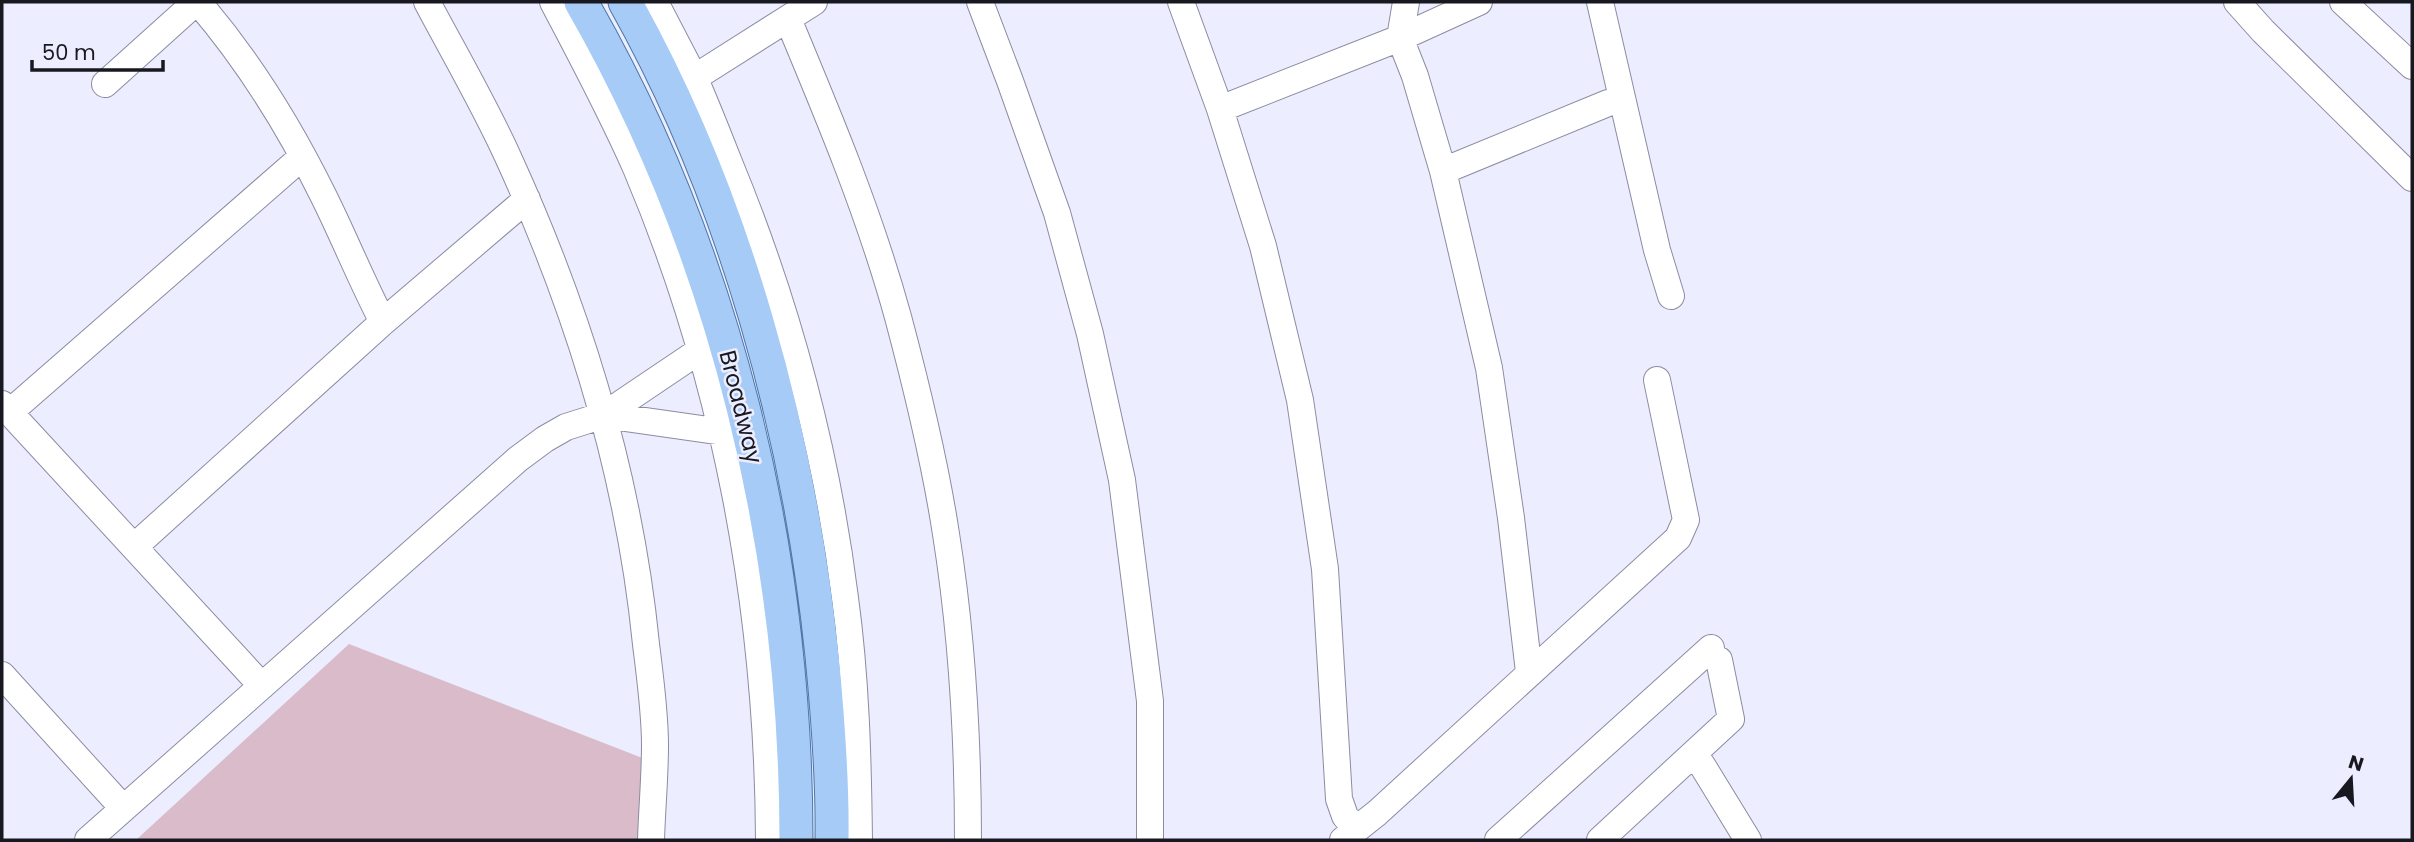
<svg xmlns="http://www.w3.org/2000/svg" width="2414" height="842" font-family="Poppins,sans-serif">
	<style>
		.green { fill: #dabbc9 }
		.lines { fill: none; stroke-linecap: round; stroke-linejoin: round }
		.minor-casing { stroke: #8c8ca1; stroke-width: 28 }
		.major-casing { stroke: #4d76a7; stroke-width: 35 }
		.minor { stroke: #fff; stroke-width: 26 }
		.major { stroke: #a5cbf6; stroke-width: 33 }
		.labels { text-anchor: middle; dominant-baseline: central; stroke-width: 5; stroke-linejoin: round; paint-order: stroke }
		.street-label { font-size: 23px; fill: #181820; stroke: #ecedff }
	</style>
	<rect width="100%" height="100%" fill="#ecedff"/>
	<!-- green -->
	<path class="green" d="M 349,644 L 645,759 L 638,840 L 136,840 Z"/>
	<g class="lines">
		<!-- minor casing -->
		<g class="minor-casing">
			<path id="minor" d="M 198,2 C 247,59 290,128 323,195 C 344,237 361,280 383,322
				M 427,2 C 454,53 484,104 508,157 C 579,312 629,474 646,644 C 650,677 655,712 655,745 C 655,777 652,808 651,840
				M 553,2 C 582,57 611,111 636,168 C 726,380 768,611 769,840
				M 655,2 C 668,27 681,52 694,77 C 706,104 717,132 728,160 C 786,300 826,447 845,598 C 856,678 858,759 859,840
				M 980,2 L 1010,81 L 1057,213 L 1090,334 L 1122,480 L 1150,701 L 1150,840
				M 1181,2 L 1220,109 L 1400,38 L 1479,2
				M 1406,2 L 1400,38 L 1415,76 L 1443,171 L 1489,368 L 1511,518 L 1529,672
				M 1600,2 L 1657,250 L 1671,296
				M 2237,2 L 2263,31 L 2412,178
				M 2343,2 L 2412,66
				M 788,19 C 829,117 870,215 898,317 C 917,388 935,462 946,534 C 962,635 968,738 968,840
				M 694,78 L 814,2
				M 105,84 L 196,2
				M 1220,109 L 1263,246 L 1300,400 L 1325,569 L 1339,799 L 1345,816 L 1356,829
				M 1443,171 L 1608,103
				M 2,404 L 262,686
				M 10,412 L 302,157
				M 604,415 L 723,432
				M 134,547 L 383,322 L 527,199
				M 2,675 L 123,808
				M 1702,765 L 1748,840
				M 88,840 L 518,459 L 545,439 L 566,427 L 604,415 L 699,351
				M 1343,840 L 1377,813 L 1678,538 L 1686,520 L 1657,380
				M 1498,840 L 1711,648
				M 1600,840 L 1731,719 L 1719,660"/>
		</g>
		<!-- major casing -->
		<g class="major-casing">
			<path id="major" d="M 581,2 C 726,254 796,550 796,840
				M 625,2 C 735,198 799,433 822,656 C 828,717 833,778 832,840"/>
		</g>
		<!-- minor -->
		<use href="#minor" class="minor"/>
		<!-- major -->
		<use href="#major" class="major"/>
	</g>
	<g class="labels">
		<!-- street labels -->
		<g class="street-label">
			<text transform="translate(741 407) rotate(76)">Broadway</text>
		</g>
	</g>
	<!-- border -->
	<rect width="2414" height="842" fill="none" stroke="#181820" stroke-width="7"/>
	<!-- north arrow -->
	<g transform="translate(2351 779) rotate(18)" stroke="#ecedff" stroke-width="5" paint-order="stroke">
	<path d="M0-5L12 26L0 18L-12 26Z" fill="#181820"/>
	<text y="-10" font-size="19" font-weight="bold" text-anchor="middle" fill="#181820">N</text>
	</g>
	<!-- scale -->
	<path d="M32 60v10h131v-10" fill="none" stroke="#181820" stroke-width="3.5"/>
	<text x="42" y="60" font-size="21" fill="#181820" stroke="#ecedff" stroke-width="5" paint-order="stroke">50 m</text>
</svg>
